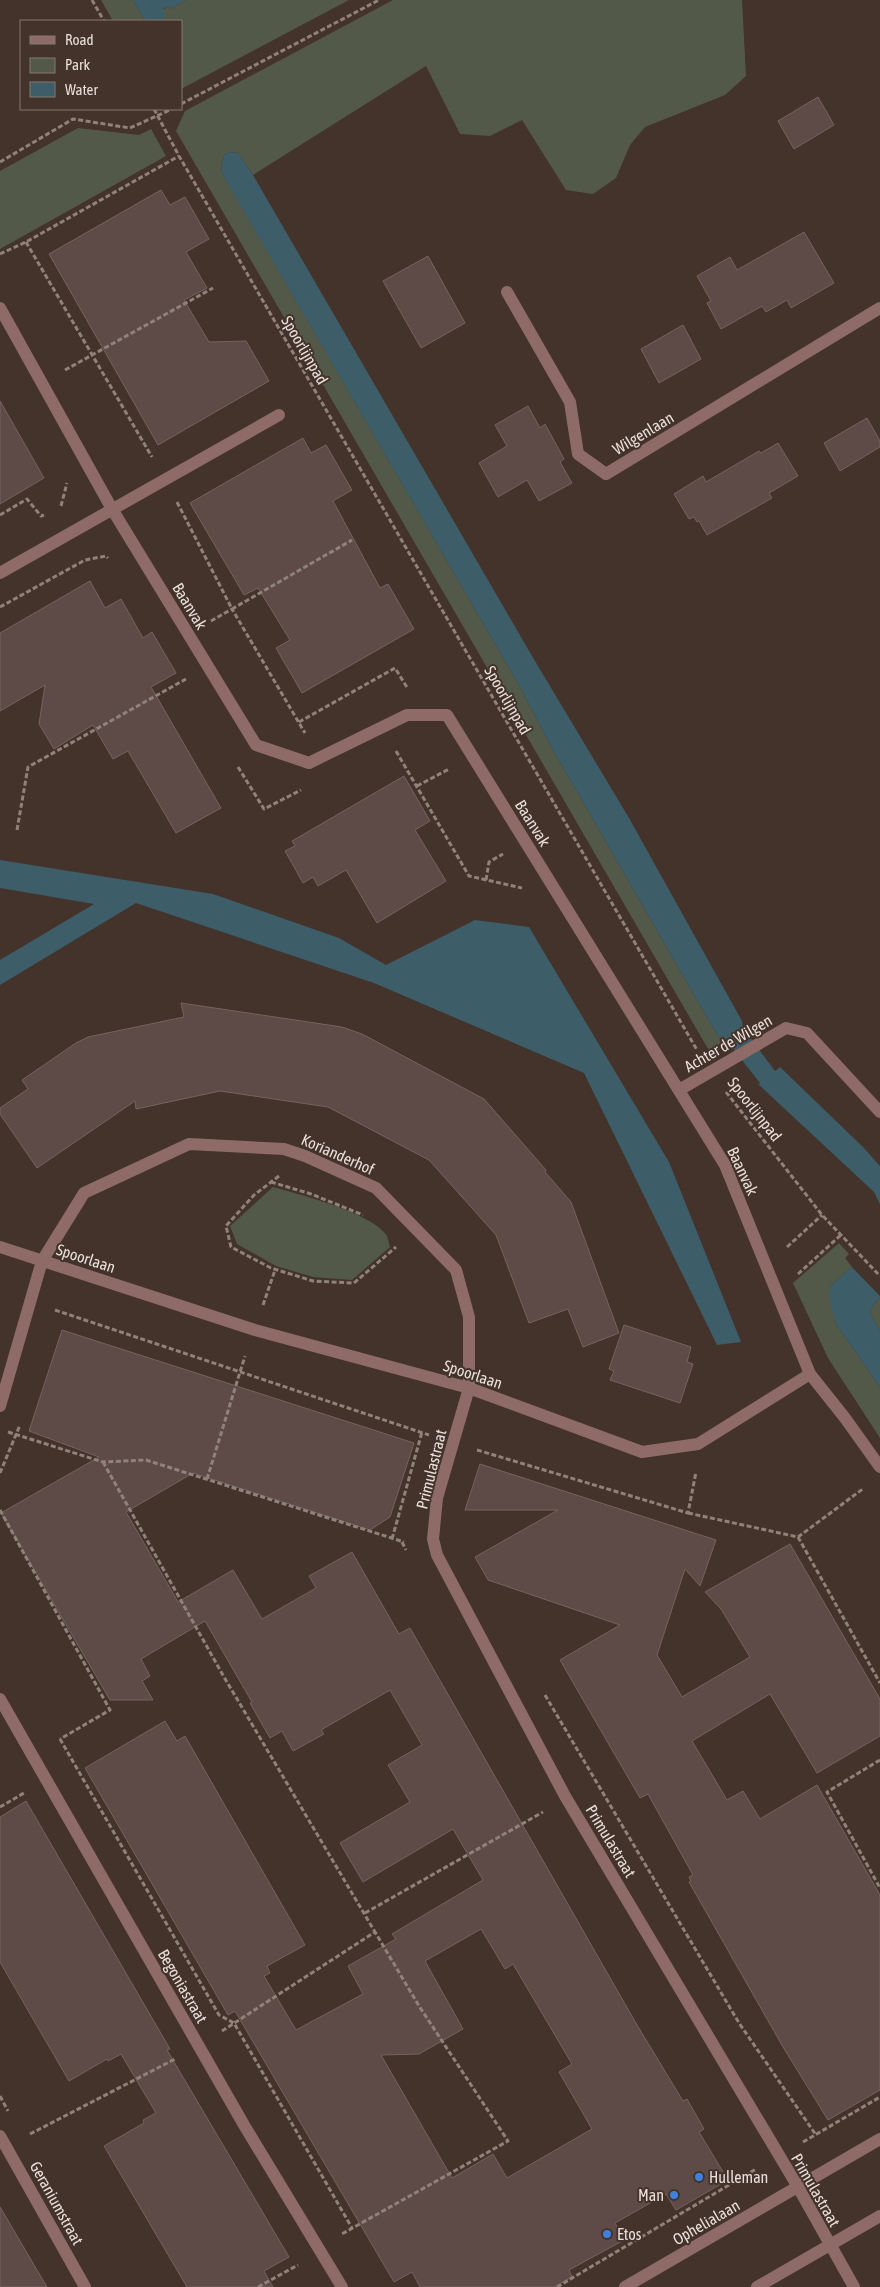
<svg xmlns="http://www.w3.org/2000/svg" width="880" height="2287" font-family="'Asap Condensed',sans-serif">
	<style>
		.green { fill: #535948 }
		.water { fill: #3d5d68 }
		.building { fill: #5e4b47; stroke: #76635e; fill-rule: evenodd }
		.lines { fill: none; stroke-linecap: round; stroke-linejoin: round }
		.path { stroke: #8f827b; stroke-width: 3; stroke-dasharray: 5 2.5; stroke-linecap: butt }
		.minor { stroke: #8e6b66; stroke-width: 12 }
		.shop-dot { fill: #3f7fe0; stroke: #43332b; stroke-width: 2 }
		.labels { text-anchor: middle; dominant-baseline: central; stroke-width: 4; stroke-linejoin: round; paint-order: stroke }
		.street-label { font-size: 16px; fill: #e9dfd9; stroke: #43332b }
		.poi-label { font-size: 16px; fill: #e9dfd9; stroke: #43332b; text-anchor: start }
	</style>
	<rect width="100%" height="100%" fill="#43332b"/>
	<!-- green -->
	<path class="green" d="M 101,0 L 133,0 L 145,21 L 113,21 Z
		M 186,0 L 349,0 L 181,89 L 181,21 L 164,21 C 163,14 161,9 169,6 L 170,9 Z
		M 393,0 L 742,0 L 746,76 L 725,95 L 645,127 L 630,145 L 616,178 L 593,194 L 566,190 L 522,120 L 490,136 L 460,134 L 426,66 L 253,175 L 238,153 L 230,152 L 224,155 L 221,171 L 520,687 L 553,750 L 719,1038 L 723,1036 L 729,1045 L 711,1054 L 176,131 L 185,111 Z
		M 78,128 L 139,135 L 151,129 L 166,156 L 0,249 L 0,171 Z
		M 273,1187 C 298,1194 373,1213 387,1236 C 388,1239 389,1244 390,1247 L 352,1280 L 313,1277 L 276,1266 L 237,1244 L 230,1226 Z
		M 839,1243 L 849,1254 L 845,1258 L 852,1267 L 830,1286 L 836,1324 L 880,1387 L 880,1438 L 828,1358 L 793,1283 Z
		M 880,1298 L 880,1331 L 870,1313 L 873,1305 Z"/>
	<!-- water -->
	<path class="water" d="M 133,0 L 186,0 L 170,9 L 169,6 L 164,8 L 164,21 L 145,21 Z
		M 230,152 L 238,153 L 253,175 L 532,656 L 629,818 L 742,1021 L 743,1028 L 775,1071 L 780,1067 L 863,1147 L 880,1166 L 880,1204 L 874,1192 L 758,1084 L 760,1083 L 727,1041 L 723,1036 L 719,1038 L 553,750 L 520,687 L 231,189 L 221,171 L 224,155 Z
		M 0,860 L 213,894 L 339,938 L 386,965 L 475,920 L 529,927 L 669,1162 L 741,1342 L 717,1345 L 584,1073 L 374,983 L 136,903 L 0,985 L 0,960 L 94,904 L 0,888 Z
		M 852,1267 L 880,1296 L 880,1298 L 873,1305 L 870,1313 L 880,1331 L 880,1387 L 836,1324 L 830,1302 L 830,1286 Z"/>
	<!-- building -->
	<path class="building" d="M 818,97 L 834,125 L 794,149 L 778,121 Z
		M 161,190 L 170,205 L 185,197 L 209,239 L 186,252 L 207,288 L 184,300 L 209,342 L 246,341 L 269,381 L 158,445 L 49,254 Z
		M 804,232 L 834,283 L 791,308 L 787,300 L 766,312 L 762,306 L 721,329 L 707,303 L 711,301 L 697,276 L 730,257 L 737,270 Z
		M 428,256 L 465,323 L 421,348 L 383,281 Z
		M 683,325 L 701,359 L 659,383 L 641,349 Z
		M 0,401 L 44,478 L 0,504 Z
		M 528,406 L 540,428 L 545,424 L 564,459 L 560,462 L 572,483 L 539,501 L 527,480 L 498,497 L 479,463 L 507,446 L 495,425 Z
		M 867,418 L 880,441 L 880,447 L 840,471 L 824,443 Z
		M 303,438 L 311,453 L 326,445 L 352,490 L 333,501 L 380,588 L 388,584 L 414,629 L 302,693 L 276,648 L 290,640 L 258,588 L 244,595 L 190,503 Z
		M 778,443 L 798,476 L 769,493 L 772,498 L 707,535 L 699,521 L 697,522 L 694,517 L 689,519 L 674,494 L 703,476 L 706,482 L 759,451 L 761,453 Z
		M 90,581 L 105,608 L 121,599 L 143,638 L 152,632 L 176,673 L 151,687 L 221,808 L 176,833 L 128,751 L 113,759 L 93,725 L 54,749 L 39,724 L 45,685 L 0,711 L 0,633 Z
		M 404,776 L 430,821 L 415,830 L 446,881 L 377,923 L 346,870 L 318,886 L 313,877 L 303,883 L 285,851 L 295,846 L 292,841 Z
		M 181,1003 L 342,1027 L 362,1034 L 484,1099 L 546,1170 L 545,1172 L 571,1202 L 619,1333 L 583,1347 L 568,1309 L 529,1323 L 496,1235 L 429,1160 L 328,1107 L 220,1091 L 136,1109 L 135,1101 L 37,1168 L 0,1114 L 0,1108 L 28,1089 L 22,1080 L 76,1043 L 88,1037 L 184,1017 Z
		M 624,1325 L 691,1347 L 687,1362 L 693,1364 L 680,1403 L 610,1380 L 614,1371 L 609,1369 Z
		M 62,1330 L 414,1443 L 390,1517 L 370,1530 L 193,1473 L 126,1512 L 178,1602 L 233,1570 L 262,1619 L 316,1588 L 309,1576 L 352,1552 L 399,1634 L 410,1628 L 637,2025 L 683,2101 L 687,2099 L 704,2129 L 699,2132 L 728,2180 L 676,2210 L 666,2194 L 615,2223 L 624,2240 L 569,2270 L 572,2277 L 554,2287 L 420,2287 L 412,2272 L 394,2282 L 235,2011 L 228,2015 L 85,1768 L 165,1721 L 177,1741 L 185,1736 L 305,1945 L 267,1966 L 270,1973 L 264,1976 L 296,2030 L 363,1994 L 348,1966 L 396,1939 L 392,1934 L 483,1880 L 453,1829 L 363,1882 L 340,1843 L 410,1802 L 388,1765 L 422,1745 L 390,1690 L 321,1730 L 324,1734 L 293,1751 L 282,1731 L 270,1738 L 250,1703 L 252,1702 L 205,1621 L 141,1659 L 150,1676 L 142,1681 L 153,1700 L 110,1700 L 1,1513 L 99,1457 L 29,1431 ZM 481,1929 L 505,1969 L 513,1964 L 572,2064 L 559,2072 L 592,2129 L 507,2178 L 493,2154 L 452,2178 L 381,2055 L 419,2054 L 463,2029 L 425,1961 Z
		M 480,1464 L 716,1540 L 700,1586 L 685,1569 L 657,1655 L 682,1697 L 750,1657 L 721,1609 L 705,1592 L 790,1544 L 880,1699 L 880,1736 L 817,1773 L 770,1694 L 692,1741 L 727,1800 L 743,1791 L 760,1819 L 817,1785 L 880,1895 L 880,2090 L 828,2120 L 783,2047 L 689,1882 L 691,1881 L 689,1877 L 693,1875 L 648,1794 L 640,1798 L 560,1660 L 620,1625 L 488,1580 L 475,1557 L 558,1510 L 465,1510 Z
		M 26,1801 L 170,2049 L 167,2050 L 289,2257 L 264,2271 L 273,2287 L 187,2287 L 104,2146 L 144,2123 L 143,2120 L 156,2113 L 121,2054 L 108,2061 L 107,2059 L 69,2081 L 0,1962 L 0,1817 Z
		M 0,2207 L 47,2287 L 0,2287 Z"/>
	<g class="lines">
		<!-- path -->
		<path class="path" d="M 92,0 L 104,21
			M 181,104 L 379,0
			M 154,109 L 179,156 L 697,1050
			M 0,162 L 73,119 L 130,128 L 172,109
			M 26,242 L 152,457
			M 0,254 L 26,242 L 179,156
			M 65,370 L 213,288
			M 177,502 L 232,609 L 352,540
			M 61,506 L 67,483
			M 0,515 L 27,499 L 41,516 L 44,515
			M 0,607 L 85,560 L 106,556 L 108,558
			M 211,621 L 232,609 L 305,733
			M 299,722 L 395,668 L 408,689
			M 396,751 L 469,876 L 522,888
			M 238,767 L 264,809 L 301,790
			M 417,786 L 449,769
			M 17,830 L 28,767 L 186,679
			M 486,880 L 489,862 L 503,854
			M 726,1092 L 822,1215 L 880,1276
			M 279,1176 L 254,1195 L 226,1226 L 231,1247 L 271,1268 L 313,1281 L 354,1283 L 396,1247
			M 271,1182 L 311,1194 L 363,1215
			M 787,1247 L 822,1215
			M 798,1274 L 842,1234
			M 263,1305 L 275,1270
			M 55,1310 L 429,1435
			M 8,1432 L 103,1462 L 146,1460 L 404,1542
			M 477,1450 L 688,1513 L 696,1472
			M 103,1462 L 224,1677 L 375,1932
			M 0,1473 L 20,1425
			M 207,1479 L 245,1356
			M 0,1510 L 110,1710 L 60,1739
			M 688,1513 L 798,1537 L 864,1488
			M 798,1537 L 880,1683
			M 392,1539 L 422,1432
			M 402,1542 L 406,1550
			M 545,1695 L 739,2023 L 816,2135
			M 60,1739 L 219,2015 L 234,2023 L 352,2228
			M 880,1760 L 827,1792 L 880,1888
			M 0,1807 L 24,1793
			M 365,1913 L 543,1812
			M 222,2031 L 375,1932 L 419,2006 L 508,2141 L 340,2235
			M 0,2096 L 8,2111
			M 30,2134 L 175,2059
			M 803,2142 L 880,2097
			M 258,2287 L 298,2265
			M 557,2287 L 756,2169"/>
		<!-- minor -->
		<path class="minor" d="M 507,292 L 570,402 L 578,454 L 606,474 L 880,308
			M 0,308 L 112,509 L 256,745 L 309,763 L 407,715 L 447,715 L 725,1165 L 810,1374 L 845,1418 L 880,1467
			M 0,573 L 279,415
			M 679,1090 L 786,1028 L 807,1033 L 880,1112
			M 0,1247 L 255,1330 L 469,1388 L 642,1452 L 698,1444 L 810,1374
			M 0,1406 L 42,1261 L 84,1193 L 189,1144 L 284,1149 L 305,1156 L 376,1188 L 456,1270 L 469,1317 L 469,1388 L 437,1498 L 433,1539 L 437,1555 L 565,1796 L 798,2187 L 854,2287
			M 0,1699 L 244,2125 L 342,2287
			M 0,2136 L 85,2287
			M 625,2287 L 880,2139
			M 757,2287 L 880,2216"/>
	</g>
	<!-- markers -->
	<g class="shop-dot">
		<circle cx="699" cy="2177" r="5"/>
		<circle cx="674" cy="2195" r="5"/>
		<circle cx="607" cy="2234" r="5"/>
	</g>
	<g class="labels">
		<!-- street labels -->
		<g class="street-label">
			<text transform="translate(305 350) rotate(60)">Spoorlijnpad</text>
			<text transform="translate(643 433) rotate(-31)">Wilgenlaan</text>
			<text transform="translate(190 606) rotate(59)">Baanvak</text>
			<text transform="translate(508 700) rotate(60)">Spoorlijnpad</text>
			<text transform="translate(533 823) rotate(58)">Baanvak</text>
			<text transform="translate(728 1043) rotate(-30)">Achter de Wilgen</text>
			<text transform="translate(755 1109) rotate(52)">Spoorlijnpad</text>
			<text transform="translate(338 1154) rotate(24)">Korianderhof</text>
			<text transform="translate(743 1171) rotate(65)">Baanvak</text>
			<text transform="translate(86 1258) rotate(18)">Spoorlaan</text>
			<text transform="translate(473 1374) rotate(18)">Spoorlaan</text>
			<text transform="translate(431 1469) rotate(-76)">Primulastraat</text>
			<text transform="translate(611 1841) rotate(59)">Primulastraat</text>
			<text transform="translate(183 1986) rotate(60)">Begoniastraat</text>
			<text transform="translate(816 2190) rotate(60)">Primulastraat</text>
			<text transform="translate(57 2203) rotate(61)">Geraniumstraat</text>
			<text transform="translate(706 2222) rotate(-30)">Ophelialaan</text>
		</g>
		<!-- poi labels -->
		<g class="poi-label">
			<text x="709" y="2177">Hulleman</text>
			<text x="664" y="2195" text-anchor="end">Man</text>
			<text x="617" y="2234">Etos</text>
		</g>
	</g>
	<!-- legend -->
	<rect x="20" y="20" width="162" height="90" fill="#43332b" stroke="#857871"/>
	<rect x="30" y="36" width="25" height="8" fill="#8e6b66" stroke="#857871"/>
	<text x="65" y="45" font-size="15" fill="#e9dfd9">Road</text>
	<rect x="30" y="58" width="25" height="15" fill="#535948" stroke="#857871"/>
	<text x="65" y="70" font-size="15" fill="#e9dfd9">Park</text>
	<rect x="30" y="82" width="25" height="15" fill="#3d5d68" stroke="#857871"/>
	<text x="65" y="95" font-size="15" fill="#e9dfd9">Water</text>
</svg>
